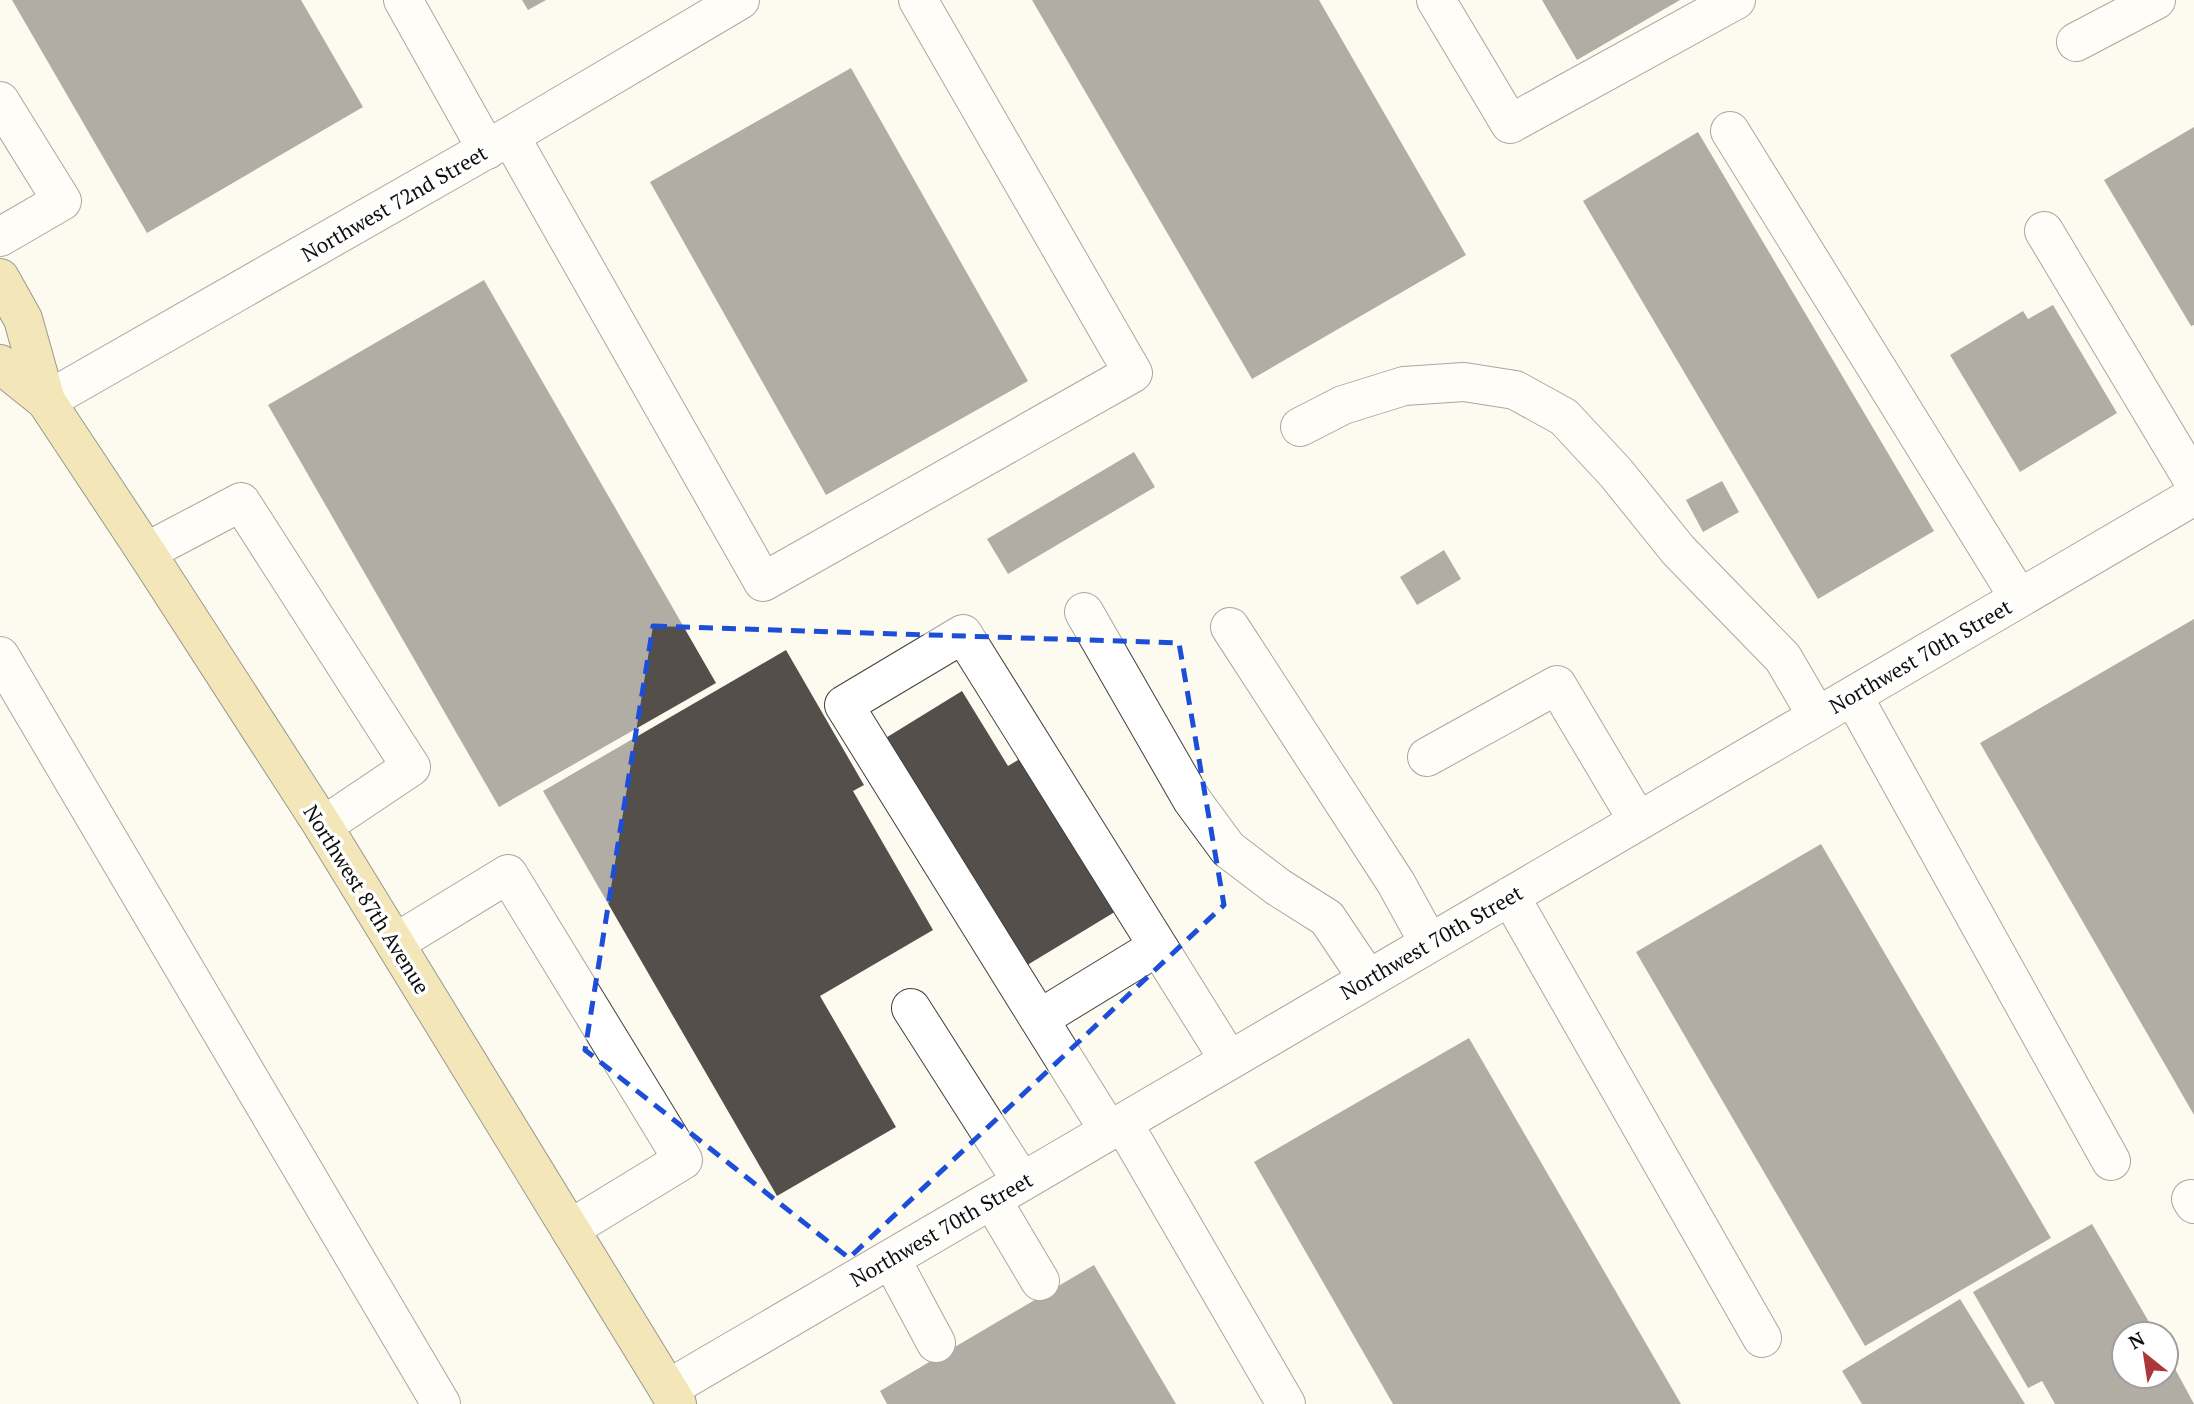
<svg xmlns="http://www.w3.org/2000/svg" width="2194" height="1404" font-family="'PT Serif',serif">
	<style>
		.building { fill: #554f4b }
		.lines { fill: none; stroke-linecap: round; stroke-linejoin: round }
		.minor-casing { stroke: #404040; stroke-width: 40 }
		.major-casing { stroke: #1e1e1e; stroke-width: 40 }
		.minor { stroke: #fff; stroke-width: 38 }
		.major { stroke: #e7cf76; stroke-width: 38 }
		.marked { fill: none; stroke: #1d4ed8; stroke-width: 5; stroke-dasharray: 14 9; stroke-linejoin: round }
		.labels { text-anchor: middle; dominant-baseline: central; stroke-width: 7; stroke-linejoin: round; paint-order: stroke }
		.street-label { font-size: 21px; fill: #0d0d0d; stroke: #fff }
	</style>
	<rect width="100%" height="100%" fill="#fdfbf0"/>
	<!-- building -->
	<path class="building" d="M 12,0 L 301,0 L 363,107 L 147,233 Z
		M 522,0 L 546,0 L 528,10 Z
		M 1032,0 L 1319,0 L 1466,255 L 1252,379 Z
		M 1542,0 L 1680,0 L 1577,60 Z
		M 851,68 L 1028,381 L 826,495 L 650,182 Z
		M 2194,127 L 2194,325 L 2191,326 L 2104,180 Z
		M 1698,132 L 1934,531 L 1818,599 L 1583,201 Z
		M 484,280 L 716,683 L 499,807 L 268,405 Z
		M 2053,305 L 2117,413 L 2020,472 L 1950,355 L 2023,311 L 2028,319 Z
		M 1134,452 L 1155,487 L 1008,574 L 987,539 Z
		M 1722,481 L 1739,512 L 1703,532 L 1686,500 Z
		M 1444,550 L 1461,579 L 1417,605 L 1400,577 Z
		M 2194,619 L 2194,1115 L 1980,743 Z
		M 786,650 L 864,785 L 853,791 L 933,930 L 820,996 L 896,1127 L 777,1196 L 543,791 Z
		M 962,691 L 1008,766 L 1023,757 L 1118,910 L 1024,967 L 884,739 Z
		M 1821,844 L 2051,1238 L 1865,1346 L 1636,952 Z
		M 1469,1038 L 1681,1404 L 1393,1404 L 1254,1162 Z
		M 2092,1224 L 2156,1334 L 2124,1334 L 2124,1376 L 2166,1376 L 2166,1352 L 2194,1404 L 2055,1404 L 2042,1381 L 2028,1388 L 1973,1292 Z
		M 1094,1265 L 1176,1404 L 887,1404 L 880,1391 Z
		M 1960,1299 L 2025,1404 L 1862,1404 L 1842,1371 Z"/>
	<g class="lines">
		<!-- minor casing -->
		<g class="minor-casing">
			<path id="minor" d="M 403,0 L 487,150
				M 1436,0 L 1510,124 L 1736,0
				M 2076,42 L 2156,0
				M 0,101 L 62,201 L 0,237
				M 1730,131 L 2019,598
				M 510,136 L 763,582 L 1133,373 L 918,0
				M 2044,231 L 2194,482
				M 46,401 L 510,136 L 740,0
				M 1300,427 L 1343,405 L 1404,386 L 1464,382 L 1515,390 L 1564,417 L 1616,473 L 1678,550 L 1783,658 L 1817,716
				M 146,552 L 241,502 L 411,767 L 323,826
				M 1084,612 L 1192,800 L 1228,849 L 1278,887 L 1327,918 L 1368,979
				M 1230,627 L 1396,883 L 1429,943
				M 0,656 L 441,1404
				M 1853,696 L 2111,1161
				M 1427,757 L 1557,685 L 1638,821
				M 1510,896 L 1762,1338
				M 395,943 L 508,874 L 683,1160 L 570,1229
				M 1157,947 L 1039,1019 L 844,705 L 963,634 L 1229,1060
				M 911,1008 L 1022,1182
				M 1039,1019 L 1109,1131
				M 1123,1123 L 1286,1404
				M 2191,1199 L 2194,1204
				M 992,1200 L 1040,1281
				M 891,1259 L 936,1343
				M 668,1389 L 2194,496"/>
		</g>
		<!-- major casing -->
		<g class="major-casing">
			<path id="major" d="M 0,278 L 23,319 L 46,401
				M 0,364 L 46,401 L 146,552 L 323,826 L 677,1404"/>
		</g>
		<!-- minor -->
		<use href="#minor" class="minor"/>
		<!-- major -->
		<use href="#major" class="major"/>
	</g>
	<!-- marked area -->
	<path d="M0 0H2194V1404H0ZM 653,626 L 1179,643 L 1224,905 L 849,1258 L 585,1050 Z" fill="#fdfbf0" fill-opacity=".55" fill-rule="evenodd"/>
	<path class="marked" d="M 653,626 L 1179,643 L 1224,905 L 849,1258 L 585,1050 Z"/>
	<g class="labels">
		<!-- street labels -->
		<g class="street-label">
			<text transform="translate(394 203) rotate(-30)">Northwest 72nd Street</text>
			<text transform="translate(1920 656) rotate(-30)">Northwest 70th Street</text>
			<text transform="translate(367 899) rotate(58)">Northwest 87th Avenue</text>
			<text transform="translate(1431 942) rotate(-30)">Northwest 70th Street</text>
			<text transform="translate(941 1229) rotate(-30)">Northwest 70th Street</text>
		</g>
	</g>
	<!-- north arrow -->
	<g transform="translate(2145 1355) rotate(330)"><circle r="33" fill="#ffffff" stroke="#9e9e9e" stroke-width="2"/>
	<path d="M0-5L12 26L0 18L-12 26Z" fill="#ab3739"/>
	<text y="-10" font-size="19" font-weight="bold" text-anchor="middle" fill="#0d0d0d">N</text>
	</g>
</svg>
